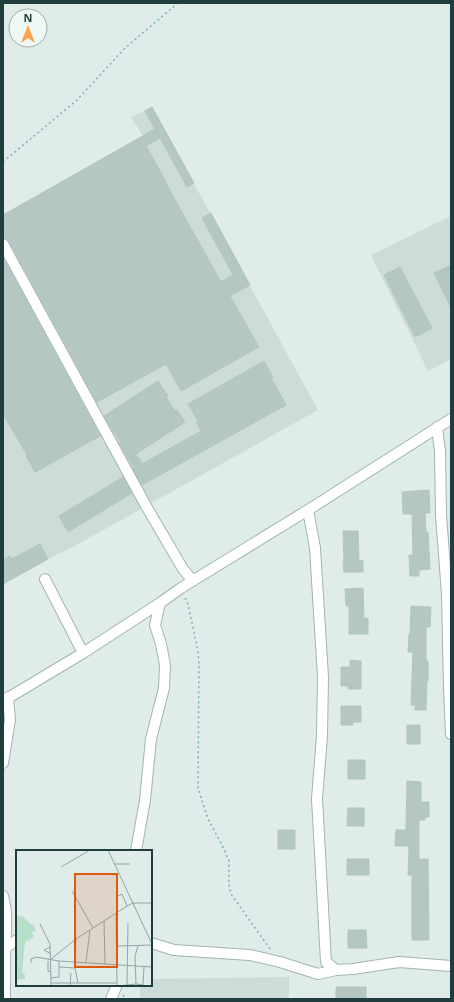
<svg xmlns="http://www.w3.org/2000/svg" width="454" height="1002" font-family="'Noto Sans',sans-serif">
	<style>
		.built { fill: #cddcd9 }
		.building { fill: #b4c7c3; stroke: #b1c6c2 }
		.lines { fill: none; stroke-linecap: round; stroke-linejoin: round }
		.minor-casing { stroke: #a2b4b2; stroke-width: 12 }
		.path { stroke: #7db2af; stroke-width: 1.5; stroke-dasharray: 2 3; stroke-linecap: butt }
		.minor { stroke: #fff; stroke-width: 10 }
		.inset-road { fill: none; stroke: #92a6a4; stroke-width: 1 }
		.view { fill: #de580e; fill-opacity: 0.15; stroke: #de580e; stroke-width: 2 }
		.inset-edge { fill: none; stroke: #1f3d3c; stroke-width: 2 }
	</style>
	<rect width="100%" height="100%" fill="#dfece9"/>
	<!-- built -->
	<path class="built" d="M 152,107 L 318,410 L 71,548 L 54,556 L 3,584 L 3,215 L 143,136 L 131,117 Z
		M 451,216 L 451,359 L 428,371 L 371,255 Z
		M 289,977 L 289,999 L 140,999 L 140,985 L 151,985 L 151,979 Z"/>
	<!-- building -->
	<path class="building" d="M 152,107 L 194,183 L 187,187 L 160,138 L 146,146 L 161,173 L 174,198 L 221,282 L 233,275 L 202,218 L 211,213 L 250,285 L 230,296 L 259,347 L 181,391 L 166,364 L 97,402 L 9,241 L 6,238 L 3,238 L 3,215 L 155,129 L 145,111 Z
		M 3,258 L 100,436 L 35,472 L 26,456 L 27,455 L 3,414 Z
		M 451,265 L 451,308 L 434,273 Z
		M 400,267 L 432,328 L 415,337 L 384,275 Z
		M 264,361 L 273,377 L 271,378 L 286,405 L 142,485 L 133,469 L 134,468 L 119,443 L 121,443 L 104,416 L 158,381 L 168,396 L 166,397 L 175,411 L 177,410 L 185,422 L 136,454 L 142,464 L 201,431 L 196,422 L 198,421 L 188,404 Z
		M 123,477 L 132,493 L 68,532 L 59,516 Z
		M 429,490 L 430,513 L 425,513 L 426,532 L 428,532 L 430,569 L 419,570 L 419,576 L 410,576 L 409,555 L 413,555 L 412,514 L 403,514 L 402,492 Z
		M 343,531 L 358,531 L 359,561 L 363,560 L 363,572 L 344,572 L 343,561 L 344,561 Z
		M 40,544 L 48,559 L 3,584 L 3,560 L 10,556 L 12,559 Z
		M 363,588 L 364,618 L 368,618 L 368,634 L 349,634 L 349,606 L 346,606 L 345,589 Z
		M 411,606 L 431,607 L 430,627 L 426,627 L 426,661 L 428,661 L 428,681 L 427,681 L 426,710 L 415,710 L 415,705 L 411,705 L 413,652 L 408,652 L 409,634 L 410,634 Z
		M 350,660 L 361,661 L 361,689 L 348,689 L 348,686 L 341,686 L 341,667 L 350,667 Z
		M 341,706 L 361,706 L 361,722 L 353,722 L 353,725 L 341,725 Z
		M 407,725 L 420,725 L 420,744 L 407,744 Z
		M 348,760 L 365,760 L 365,779 L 348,779 Z
		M 407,781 L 421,782 L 421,802 L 429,802 L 429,817 L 425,817 L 425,820 L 419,820 L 419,859 L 428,859 L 429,940 L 412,940 L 412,875 L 408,875 L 409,846 L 395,846 L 396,830 L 406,830 Z
		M 348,808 L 364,808 L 364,826 L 347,826 Z
		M 278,830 L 295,830 L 295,849 L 278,849 Z
		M 347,859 L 369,859 L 369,875 L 347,875 Z
		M 348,930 L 366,930 L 367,948 L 348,948 Z
		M 336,987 L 366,987 L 366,999 L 336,999 Z"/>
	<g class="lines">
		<!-- minor casing -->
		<g class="minor-casing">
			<path id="minor" d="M 3,244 L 139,493 L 146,506 L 183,569 L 193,581
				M 437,427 L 440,451 L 441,515 L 447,594 L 449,687 L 451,734
				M 308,510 L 315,548 L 323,677 L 322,736 L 317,799 L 326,962 L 336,970 L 353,969 L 399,962 L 451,966
				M 45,579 L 83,653
				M 3,701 L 83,653 L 160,603 L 181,588 L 308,510 L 451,419
				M 3,763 L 10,720 L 8,697
				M 136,851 L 145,800 L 151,739 L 164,688 L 165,665 L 161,644 L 155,625 L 160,603
				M 3,896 C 8,913 6,931 5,948
				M 151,943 L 174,950 L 250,955 L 280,962 L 318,974 L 336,970
				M 3,946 L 5,948 L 5,999
				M 5,948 L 17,940
				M 111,999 L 116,987"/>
		</g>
		<!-- path -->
		<path class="path" d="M 3,162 L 77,100 L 125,48 L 178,3
			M 185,598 L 188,604 L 198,651 L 199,664 L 198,788 L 208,819 L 222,845 L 229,861 L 229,884 L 231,894 L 270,949
			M 123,995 L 127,999"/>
		<!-- minor -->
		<use href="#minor" class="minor"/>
	</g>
	<!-- overview -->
	<g transform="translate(16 850)">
		<rect width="136" height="136" fill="#dfece9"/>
		<path d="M 0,65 L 8,67 L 14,74 L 18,75 L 20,82 L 15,81 L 18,86 L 16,89 L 13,88 L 15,92 L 11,90 L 9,93 L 6,122 L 9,125 L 9,129 L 0,130 Z" fill="#b6dfcb"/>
		<path class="inset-road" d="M 92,0 L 136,94M 99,14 L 114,14M 45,17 L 74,0M 56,41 L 77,78M 102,46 L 106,44 L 111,56M 100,64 L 101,136M 88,71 L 89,114 L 136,117M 24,74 L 34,94 L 35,136M 60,89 L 59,112 L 90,114M 102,96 L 136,95M 34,97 L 28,100 L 35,104M 35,109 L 60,89 L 111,56 L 117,53 L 136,53M 32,111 L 32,121 L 35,122M 43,111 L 59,112 L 59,117M 70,112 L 74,80M 15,113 L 15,109 L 20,107 L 43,111 L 43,127 L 35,128M 43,117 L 59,118 L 62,133M 35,133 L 100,133M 120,134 L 127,135 L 128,117M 111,135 L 112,73M 54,136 L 55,123M 101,136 L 120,134 L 119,106 L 122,96"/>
		<path class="view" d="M 59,24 L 101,24 L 101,117 L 59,117 Z"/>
		<rect width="136" height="136" class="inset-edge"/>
	</g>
	<!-- border -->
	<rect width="454" height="1002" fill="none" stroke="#1f3d3c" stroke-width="8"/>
	<!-- north arrow -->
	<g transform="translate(28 28)"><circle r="19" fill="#f0f8f6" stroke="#9cadac"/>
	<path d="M0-3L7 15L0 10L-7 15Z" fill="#fda34b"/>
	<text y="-6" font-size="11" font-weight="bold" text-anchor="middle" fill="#1f3d3c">N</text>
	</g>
</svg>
